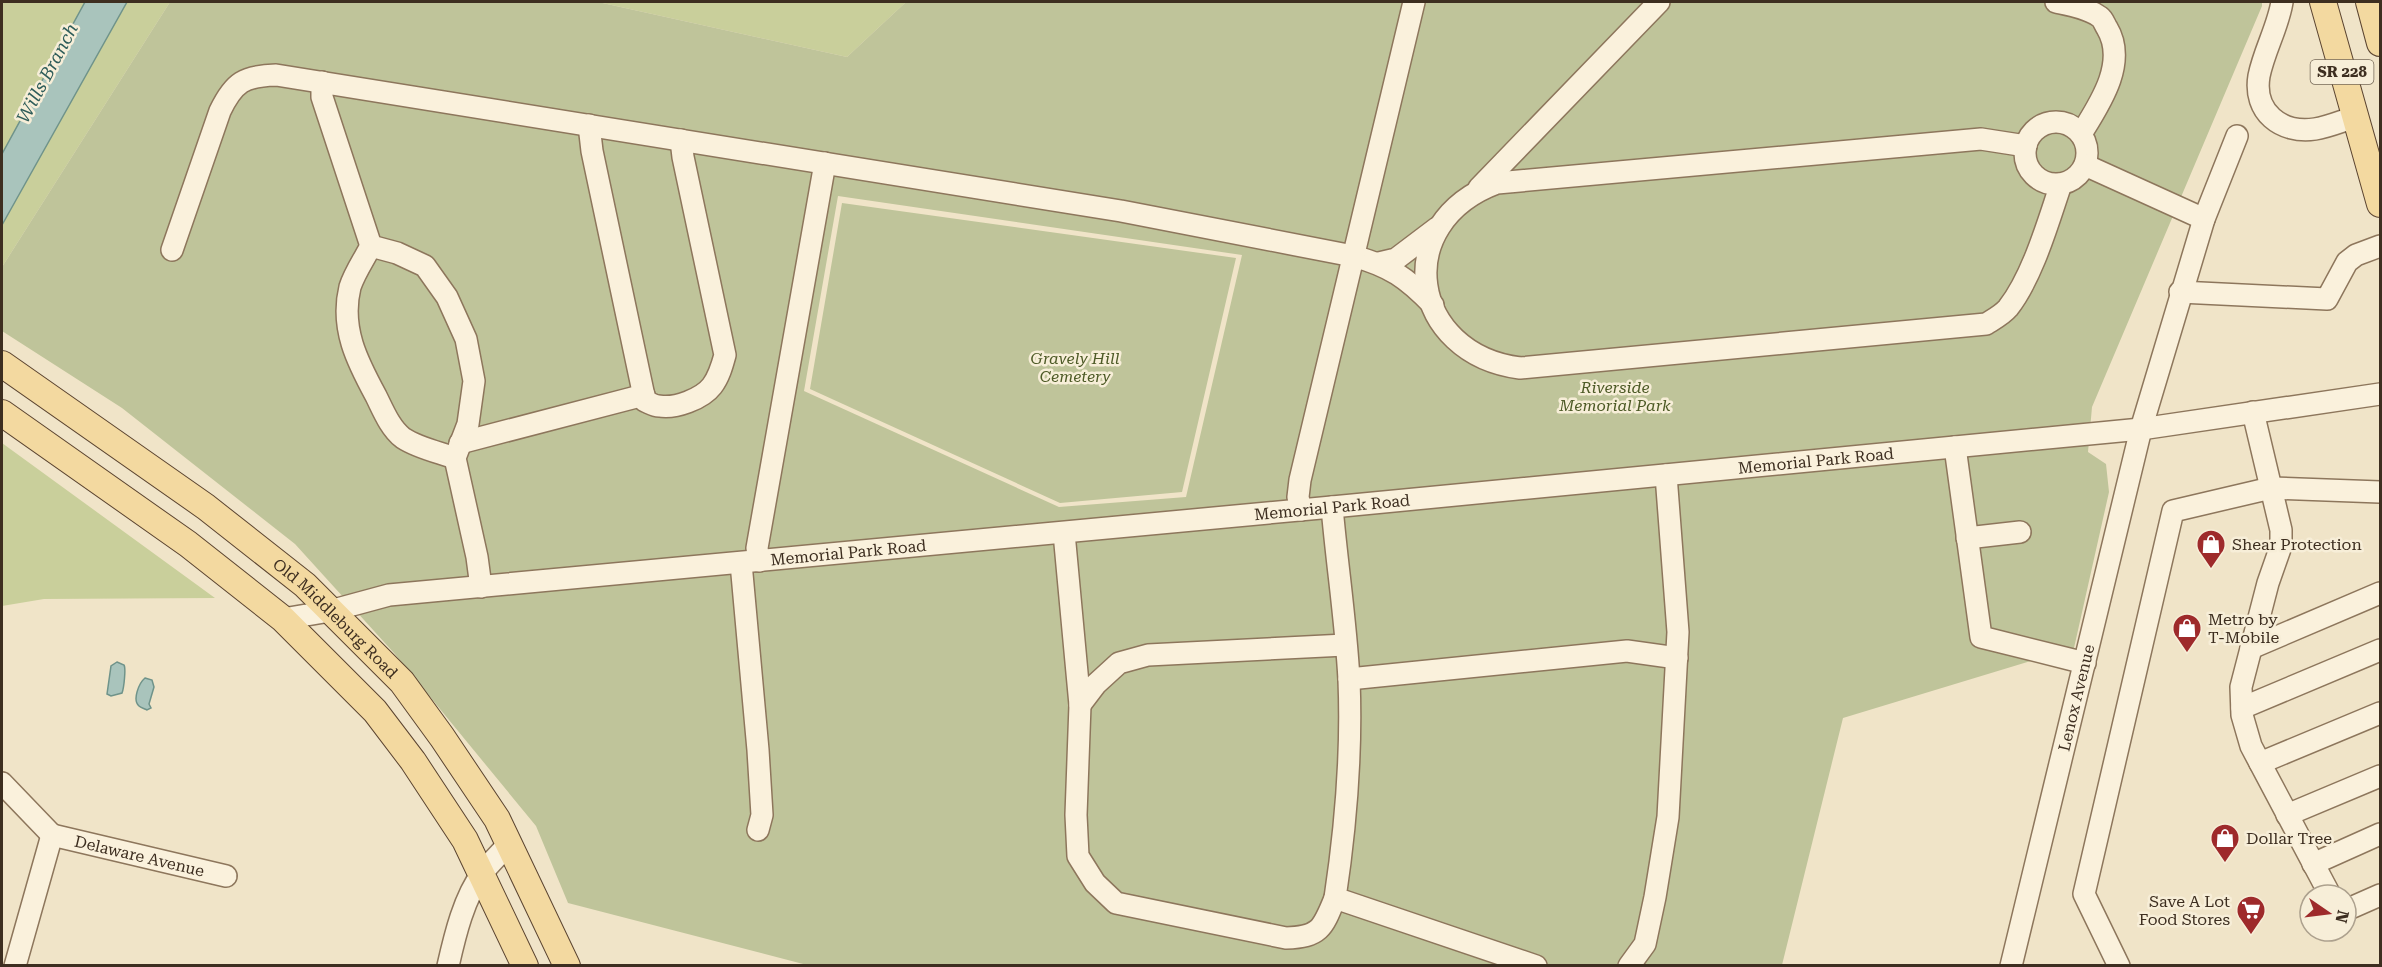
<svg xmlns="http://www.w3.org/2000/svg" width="2382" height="967" font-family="'Roboto Serif',serif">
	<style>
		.green { fill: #c9cf9b }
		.cemetery { fill: #bfc49a; fill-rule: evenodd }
		.water { fill: #a9c4bc; stroke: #6f938a; stroke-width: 1.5 }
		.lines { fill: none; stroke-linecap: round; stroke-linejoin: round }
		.minor-casing { stroke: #8d765c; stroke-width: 24 }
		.major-casing { stroke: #5b4430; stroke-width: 28 }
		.minor { stroke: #faf1dc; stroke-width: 21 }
		.major { stroke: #f3d9a0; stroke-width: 26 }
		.labels { text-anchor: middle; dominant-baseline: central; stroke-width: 5; stroke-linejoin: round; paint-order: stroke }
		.shield { fill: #f7eed8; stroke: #756857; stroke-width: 1.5 }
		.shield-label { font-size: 15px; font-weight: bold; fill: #3d2e20 }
		.park-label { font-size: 16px; font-style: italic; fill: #4d5a26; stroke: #f7eed8 }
		.street-label { font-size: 16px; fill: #3d2e20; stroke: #f7eed8 }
		.poi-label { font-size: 16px; fill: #3d2e20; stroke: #f7eed8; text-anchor: start }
		.water-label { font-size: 18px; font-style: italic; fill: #2f5d5a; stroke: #f7eed8 }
	</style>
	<rect width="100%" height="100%" fill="#f0e4c8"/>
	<!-- green -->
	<path class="green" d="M 2,2 L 85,2 L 2,154 Z
		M 127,2 L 170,2 L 2,267 L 2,225 Z
		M 598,2 L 906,2 L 847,57 Z
		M 2,443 L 215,598 L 44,599 L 2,606 Z"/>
	<!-- cemetery -->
	<path class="cemetery" d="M 170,2 L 598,2 L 847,57 L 906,2 L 2262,2 L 2262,6 L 2092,407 L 2088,452 L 2106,464 L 2109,492 L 2074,648 L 1843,718 L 1782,965 L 807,965 L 568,903 L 536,826 L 394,653 L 295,544 L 122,408 L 2,331 L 2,267 ZM 838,196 L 1242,255 L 1186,497 L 1059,507 L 804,391 Z
		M 842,203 L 1236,258 L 1182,492 L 1060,503 L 810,389 Z"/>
	<!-- water -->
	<path class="water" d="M 85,2 L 127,2 L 2,225 L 2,154 Z
		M 117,662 L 124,665 C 126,668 124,688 122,693 L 111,696 L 107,694 L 111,666 Z
		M 145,678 L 152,680 L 154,687 L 149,704 L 151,708 L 147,710 C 145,709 141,708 139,706 C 132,700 139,683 145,678 Z"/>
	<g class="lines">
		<!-- minor casing -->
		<g class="minor-casing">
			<g id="minor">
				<path d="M 2056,2 C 2070,5 2088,8 2100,17 C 2103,19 2105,25 2107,28 C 2128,63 2099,105 2081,134"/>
				<path d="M 2282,2 C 2278,27 2264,51 2259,76 C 2253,112 2281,134 2315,129 C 2328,127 2342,121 2355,117"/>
				<path d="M 322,82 L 322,97 L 371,246 L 397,253 L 425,266 L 447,297 L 466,339 L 474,381 L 468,424 L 455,458 L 477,557 L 481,587"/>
				<circle cx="2056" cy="153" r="31"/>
				<path d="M 589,125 L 592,151 L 645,401 C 650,403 654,406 659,406 C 675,409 702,399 712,386 C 719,377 722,366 725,355 L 683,157 L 681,140"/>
				<path d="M 2026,146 L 1981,139 L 1497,183 C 1389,223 1410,354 1520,368 L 1986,324 C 1994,319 2002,315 2008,308 C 2033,276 2048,222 2061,184"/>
				<path d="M 2085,165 L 2204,219"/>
				<path d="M 1479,188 L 1659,2"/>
				<path d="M 371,246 C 364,259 354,274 350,287 C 340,328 357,361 376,396 C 383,410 390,428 403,438 C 418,448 438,452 455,458"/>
				<path d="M 172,250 L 220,111 C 234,82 244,76 276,75 L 1121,211 L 1353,256 C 1390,266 1407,278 1433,305"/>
				<path d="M 1379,263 L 1396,259 L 1437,228"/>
				<path d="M 2180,292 L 2327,299 L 2347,262 L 2356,255 L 2380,246"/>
				<path d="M 2253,412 L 2281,530 L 2281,546 L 2268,583 L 2241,687 L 2242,715 L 2251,746 L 2330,895"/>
				<path d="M 460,443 L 644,395"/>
				<path d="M 1955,447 L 1981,637 L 2085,663"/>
				<path d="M 1332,507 C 1337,565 1346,622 1349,680 C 1352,753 1346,825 1335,898 L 1536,966"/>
				<path d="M 1301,510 L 1298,497 L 1300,480 L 1414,2"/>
				<path d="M 1064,533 L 1080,705 L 1076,815 L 1078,856 L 1095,883 L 1116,903 L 1286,938 C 1320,937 1323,928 1335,898"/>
				<path d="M 1967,538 L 2020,532"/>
				<path d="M 759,561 L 757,548 L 825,163"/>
				<path d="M 741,563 L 758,750 L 762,815 L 758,830"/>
				<path id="s1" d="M 283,619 L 330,611 L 389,595 L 1332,507 L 2141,429 L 2380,394"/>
				<path d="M 2251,648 L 2380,593"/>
				<path d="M 1349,679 L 1627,651 L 1677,658"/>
				<path d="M 1080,705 L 1096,684 L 1119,663 L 1148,655 L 1345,645"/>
				<path d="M 2242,708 L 2380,650"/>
				<path d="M 2260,763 L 2380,713"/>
				<path d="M 2,783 L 52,835"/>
				<path d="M 2287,815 L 2380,776"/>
				<path id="s2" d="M 52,835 L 226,876"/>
				<path d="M 2313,864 L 2380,834"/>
				<path d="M 2346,910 L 2380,895"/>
				<path d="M 15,966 L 52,835"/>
				<path d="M 448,966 C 455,935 464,897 483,872 C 491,862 501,853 509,843"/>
				<path d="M 1629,966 L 1645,944 L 1655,897 L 1668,817 L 1678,632 L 1666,475"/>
				<path id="s3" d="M 2011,966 L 2141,429 L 2204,219 L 2237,136"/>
				<path d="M 2119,966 L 2084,894 L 2173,511 L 2271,488 L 2380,492"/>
			</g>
		</g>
		<!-- major casing -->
		<g class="major-casing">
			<g id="major">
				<path d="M 2323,2 L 2380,204"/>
				<path d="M 2369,2 L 2380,43"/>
				<path id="s4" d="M 2,364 L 206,507 L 305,585 L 402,682 L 442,737 L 497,819 L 567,966"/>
				<path d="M 2,413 L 188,544 L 283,619 L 375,711 L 413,761 L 465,840 L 525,966"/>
			</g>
		</g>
		<!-- minor -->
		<use href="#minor" class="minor"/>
		<!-- major -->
		<use href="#major" class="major"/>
	</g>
	<!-- icons -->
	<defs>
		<g id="shop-pin" transform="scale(1.5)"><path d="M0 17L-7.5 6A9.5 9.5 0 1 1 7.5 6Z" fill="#9e2a2b" stroke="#f7eed8"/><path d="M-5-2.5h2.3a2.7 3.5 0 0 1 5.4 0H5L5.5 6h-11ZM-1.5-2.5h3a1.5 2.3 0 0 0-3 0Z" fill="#fff"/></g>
		<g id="supermarket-pin" transform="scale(1.5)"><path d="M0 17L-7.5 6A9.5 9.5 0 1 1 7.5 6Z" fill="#9e2a2b" stroke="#f7eed8"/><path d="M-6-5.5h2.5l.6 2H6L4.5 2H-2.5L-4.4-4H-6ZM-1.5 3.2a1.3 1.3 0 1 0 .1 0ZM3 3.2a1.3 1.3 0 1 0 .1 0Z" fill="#fff"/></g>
	</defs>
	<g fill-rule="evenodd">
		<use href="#shop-pin" x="2211" y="544"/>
		<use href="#shop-pin" x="2187" y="628"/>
		<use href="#shop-pin" x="2225" y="838"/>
		<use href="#supermarket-pin" x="2251" y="910"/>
	</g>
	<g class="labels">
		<!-- shield labels -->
		<rect class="shield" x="2310.5" y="60" width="63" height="24" rx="4.5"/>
		<g class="shield-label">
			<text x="2342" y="72">SR 228</text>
		</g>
		<!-- park labels -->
		<g class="park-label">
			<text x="1075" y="358">Gravely Hill<tspan x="1075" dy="18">Cemetery</tspan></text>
			<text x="1615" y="387">Riverside<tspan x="1615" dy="18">Memorial Park</tspan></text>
		</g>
		<!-- street labels -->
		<g class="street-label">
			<text stroke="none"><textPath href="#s1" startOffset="1542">Memorial Park Road</textPath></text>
			<text stroke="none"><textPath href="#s1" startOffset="1056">Memorial Park Road</textPath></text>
			<text stroke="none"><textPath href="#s1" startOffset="570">Memorial Park Road</textPath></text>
			<text stroke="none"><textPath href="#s4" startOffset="420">Old Middleburg Road</textPath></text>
			<text stroke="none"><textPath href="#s3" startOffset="276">Lenox Avenue</textPath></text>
			<text stroke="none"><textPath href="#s2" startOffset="90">Delaware Avenue</textPath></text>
		</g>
		<!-- poi labels -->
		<g class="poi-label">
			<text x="2232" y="544">Shear Protection</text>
			<text x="2208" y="619">Metro by<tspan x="2208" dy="18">T-Mobile</tspan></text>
			<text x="2246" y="838">Dollar Tree</text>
			<text x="2230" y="901" text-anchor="end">Save A Lot<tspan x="2230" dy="18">Food Stores</tspan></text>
		</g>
		<!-- water labels -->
		<g class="water-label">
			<text transform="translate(47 73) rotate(-62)">Wills Branch</text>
		</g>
	</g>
	<!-- border -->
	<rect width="2382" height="967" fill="none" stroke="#3d2e20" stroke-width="6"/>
	<!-- north arrow -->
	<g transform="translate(2328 913) rotate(104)"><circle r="28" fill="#f7eed8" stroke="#ada18e" stroke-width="1.5"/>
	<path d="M0-4.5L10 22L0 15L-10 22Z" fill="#9e2a2b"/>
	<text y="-9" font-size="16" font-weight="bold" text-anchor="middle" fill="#3d2e20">N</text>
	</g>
</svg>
